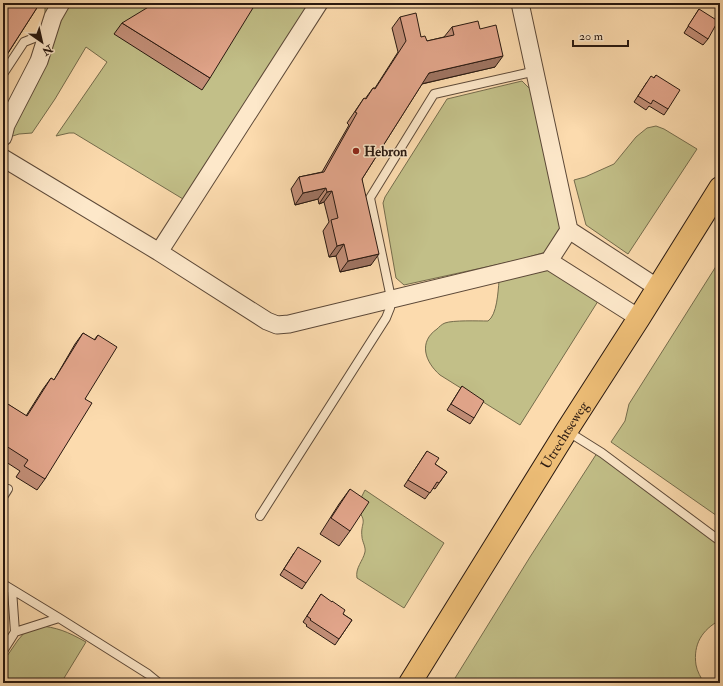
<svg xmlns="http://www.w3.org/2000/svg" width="723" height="686" font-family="'IM FELL Double Pica',serif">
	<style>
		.green { fill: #c2bf88; stroke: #756c4c }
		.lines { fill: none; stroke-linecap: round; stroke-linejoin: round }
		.service-casing { stroke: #5d4938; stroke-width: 10 }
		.minor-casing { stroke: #5d4938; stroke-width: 19 }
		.primary-casing { stroke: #281810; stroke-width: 24 }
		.service { stroke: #fde8ca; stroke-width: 8 }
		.minor { stroke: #fde8ca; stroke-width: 17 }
		.primary { stroke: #eebe77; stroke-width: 22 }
		.wall { fill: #c38f78; stroke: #281810 }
		.shaded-wall { fill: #9f7462; stroke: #281810 }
		.building { fill: #e3a68c; stroke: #281810 }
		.poi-dot { fill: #8f2418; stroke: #fde8ca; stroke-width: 1.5 }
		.labels { text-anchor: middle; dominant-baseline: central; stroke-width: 3; stroke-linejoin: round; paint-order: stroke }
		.poi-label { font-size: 14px; font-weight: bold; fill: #281810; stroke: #fde8ca; text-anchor: start }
		.street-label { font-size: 14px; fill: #281810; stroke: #fde8ca }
	</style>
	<rect width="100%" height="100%" fill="#fcdbae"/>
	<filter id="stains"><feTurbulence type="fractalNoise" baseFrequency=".005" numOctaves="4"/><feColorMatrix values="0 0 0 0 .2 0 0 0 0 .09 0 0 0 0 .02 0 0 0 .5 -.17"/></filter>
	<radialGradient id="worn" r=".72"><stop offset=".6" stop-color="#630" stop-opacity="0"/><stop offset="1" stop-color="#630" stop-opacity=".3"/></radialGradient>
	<!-- green -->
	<path class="green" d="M 45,3 L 309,3 L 183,199 L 74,133 L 69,133 L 56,136 L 107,62 L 86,47 L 55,99 L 32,133 L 19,134 L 3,139 L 45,29 Z
		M 522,81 L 534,93 L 563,226 L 546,252 L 518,260 L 404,285 L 396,278 L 383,203 L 385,197 L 447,99 Z
		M 656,126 L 664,129 L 697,149 L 628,254 L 586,225 L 574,180 L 585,177 L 614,164 L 636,137 L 647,128 Z
		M 720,260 L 720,518 L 611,442 L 625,421 L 629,404 Z
		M 552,269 L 600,298 L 520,425 L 440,375 C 425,362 418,342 437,329 C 439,327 442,324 445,323 C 453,320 478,321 488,321 C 497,315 498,292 499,281 Z
		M 599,450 L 720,537 L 720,620 C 702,630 693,644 696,665 C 697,671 701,678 704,683 L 452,683 L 530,557 Z
		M 365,490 L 444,543 L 404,608 L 357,578 C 355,568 363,561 365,552 C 366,547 362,541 362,537 C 360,522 369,523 356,508 Z
		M 36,625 C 59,628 66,631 86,642 L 61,683 L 3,683 L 3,662 L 18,640 L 25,632 Z"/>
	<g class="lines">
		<!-- service casing -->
		<g class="service-casing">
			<path id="service" d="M 3,74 L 24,42 L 47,33
				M 567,431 L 602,453 L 720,541
				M 3,497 L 8,489
				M 260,516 L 386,318 L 390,308 L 391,298 L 370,198 L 434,94 L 536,71
				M 3,584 L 59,618 L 148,674 L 159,683
				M 12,590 L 15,632
				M 3,651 L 15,632 L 59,618"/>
		</g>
		<!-- minor casing -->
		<g class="minor-casing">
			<path id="minor" d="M 520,3 L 569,230 L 658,288
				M 3,137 L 6,125 L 39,61 L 53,17 L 61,3
				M 3,158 L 159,252 L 267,321 L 277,325 L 289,324 L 549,261 L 569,230
				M 159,252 L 319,3
				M 549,261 L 639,318"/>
		</g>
		<!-- primary casing -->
		<g class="primary-casing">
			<g id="primary">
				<path id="s1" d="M 410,683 L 567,430 L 639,318 L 720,188"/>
			</g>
		</g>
		<!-- service -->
		<use href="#service" class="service"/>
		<!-- minor -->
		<use href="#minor" class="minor"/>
		<!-- primary -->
		<use href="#primary" class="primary"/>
	</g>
	<!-- wall -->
	<path class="wall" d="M 6,3 L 40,3 L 3,61 L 3,7 Z
		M 699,9 L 708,39 L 703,45 L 684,33 Z
		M 400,17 L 421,37 L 427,41 L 444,37 L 452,27 L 480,29 L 495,67 L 422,84 L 362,179 L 371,265 L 340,272 L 336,256 L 329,257 L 323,231 L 329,222 L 324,202 L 319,204 L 318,199 L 295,205 L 291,189 L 299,177 L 322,172 L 349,125 L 347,123 L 364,98 L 365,99 L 373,88 L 375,88 L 398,52 L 392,28 Z
		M 122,23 L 210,78 L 202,90 L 114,34 Z
		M 656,75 L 668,109 L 664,115 L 649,106 L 646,110 L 634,102 L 647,82 L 654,78 Z
		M 83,333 L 94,340 L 98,335 L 85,399 L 45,479 L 37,490 L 16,477 L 20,471 L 3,460 L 3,401 L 26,416 L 43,389 L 51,378 L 54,380 L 75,344 Z
		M 462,386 L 474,418 L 470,424 L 447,410 Z
		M 427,451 L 435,464 L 447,472 L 435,489 L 433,488 L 425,499 L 404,486 Z
		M 350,489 L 350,531 L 339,546 L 320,534 L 339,504 Z
		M 294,553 L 306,583 L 302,589 L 280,575 Z
		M 321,594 L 343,614 L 352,620 L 335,645 L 306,626 L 307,625 L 303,622 Z"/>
	<!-- shaded-wall -->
	<path class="shaded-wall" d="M 503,56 L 495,67 L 421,84 L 429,73 Z
		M 326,188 L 318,199 L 295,205 L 303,193 Z
		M 332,191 L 324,202 L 319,204 L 327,192 Z
		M 344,244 L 336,256 L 329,257 L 337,246 Z
		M 379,254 L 371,265 L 340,272 L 348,261 Z"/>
	<!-- building -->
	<path class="building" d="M 6,3 L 40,3 L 6,56 L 4,55 L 3,56 L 3,8 Z
		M 155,3 L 256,3 L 210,78 L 122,23 Z
		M 699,9 L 718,21 L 708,39 L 688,26 Z
		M 416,13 L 421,37 L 425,36 L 427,41 L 454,35 L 452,27 L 478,21 L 480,29 L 496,25 L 503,56 L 429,73 L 362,179 L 379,254 L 348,261 L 344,244 L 337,246 L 331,220 L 338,218 L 332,191 L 327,192 L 326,188 L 303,193 L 299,177 L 324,172 L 357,113 L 355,112 L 364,98 L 366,99 L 373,88 L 375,89 L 406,41 L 400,17 Z
		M 656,75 L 680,90 L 668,109 L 653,100 L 651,104 L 638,96 L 651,76 L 654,78 Z
		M 83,333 L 95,340 L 98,335 L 117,347 L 85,399 L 92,403 L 45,479 L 24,466 L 28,460 L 3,444 L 3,401 L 27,416 L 51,378 L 54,380 Z
		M 462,386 L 484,401 L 474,418 L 451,404 Z
		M 427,451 L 439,458 L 435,464 L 447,472 L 439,483 L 437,482 L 430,493 L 408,480 Z
		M 350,489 L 369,502 L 350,531 L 331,518 Z
		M 298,547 L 321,561 L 306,583 L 284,569 Z
		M 321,594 L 332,602 L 332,601 L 345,610 L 343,614 L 352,620 L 339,639 L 310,620 L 311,619 L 307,616 Z"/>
	<!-- markers -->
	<circle class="poi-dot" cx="356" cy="151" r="4"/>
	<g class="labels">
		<!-- poi labels -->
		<g class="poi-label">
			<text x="364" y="151">Hebron</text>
		</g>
		<!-- street labels -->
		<g class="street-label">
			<text stroke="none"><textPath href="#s1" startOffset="292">Utrechtseweg</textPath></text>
		</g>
	</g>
	<!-- margin -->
	<rect width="723" height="686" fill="none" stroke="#fcdbae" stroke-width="16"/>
	<rect x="4" y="4" width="715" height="678" fill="none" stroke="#281810" stroke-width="2"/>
	<rect x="8" y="8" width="707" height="670" fill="none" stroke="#281810"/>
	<!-- north arrow -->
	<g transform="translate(42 42) rotate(146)" stroke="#fde8ca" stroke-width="3" paint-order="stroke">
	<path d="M0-3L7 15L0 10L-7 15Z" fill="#281810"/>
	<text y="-6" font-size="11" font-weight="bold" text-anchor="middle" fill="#281810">N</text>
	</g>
	<!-- scale -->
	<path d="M573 40v6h55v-6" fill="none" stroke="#281810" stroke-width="2"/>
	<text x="579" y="40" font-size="12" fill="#281810" stroke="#fde8ca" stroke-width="3" paint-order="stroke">20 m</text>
	<rect width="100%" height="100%" filter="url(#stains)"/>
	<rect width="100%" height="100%" fill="url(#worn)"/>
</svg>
